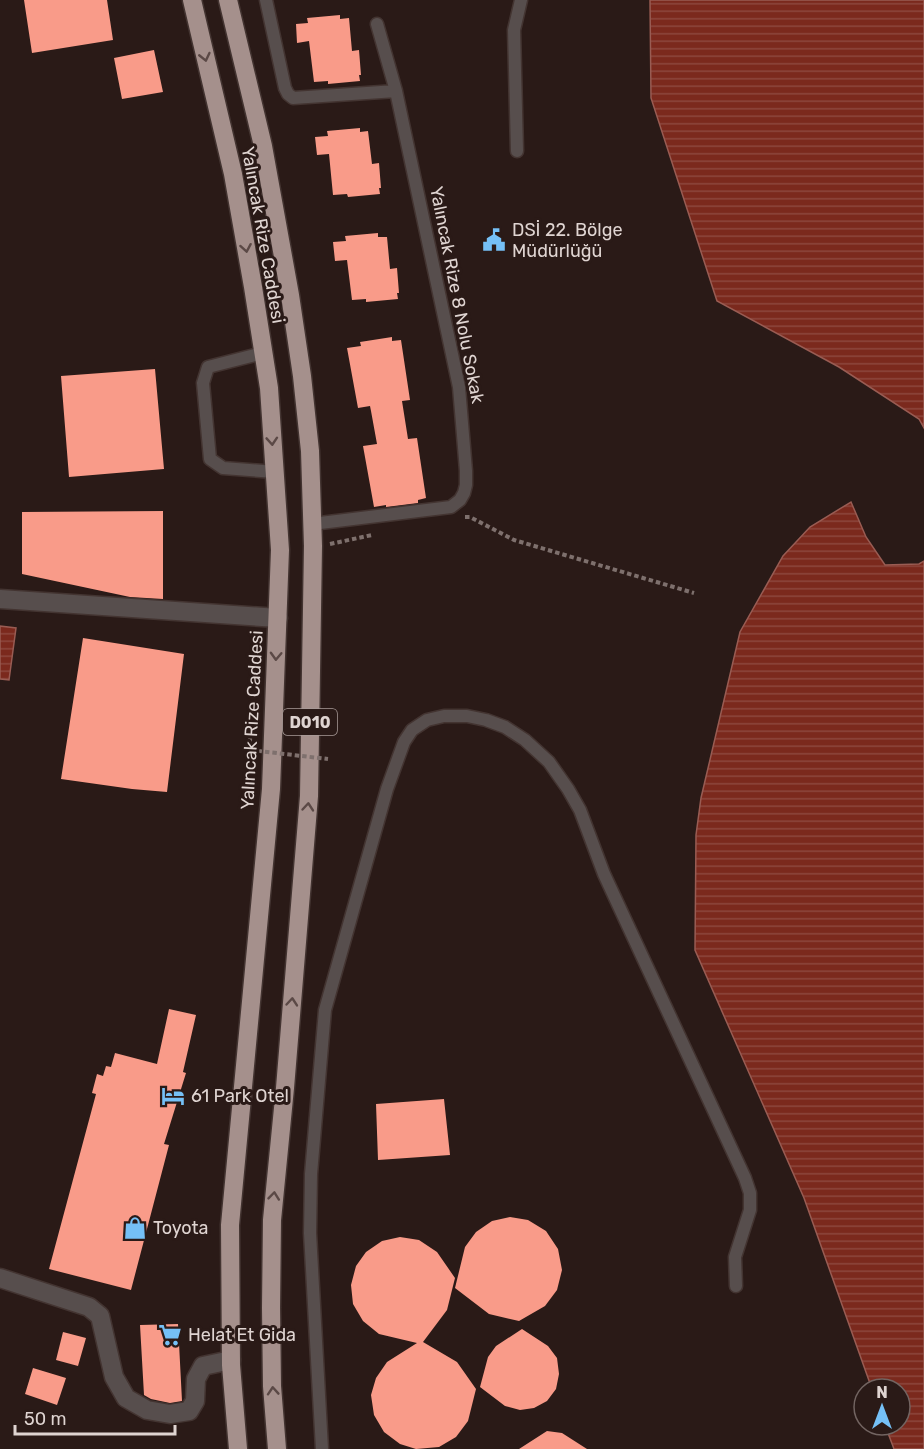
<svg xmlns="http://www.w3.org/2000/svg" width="924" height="1449" font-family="Rubik,sans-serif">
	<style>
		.water { fill: url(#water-rules); stroke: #995c53; stroke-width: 1.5 }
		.building { fill: #f99b89 }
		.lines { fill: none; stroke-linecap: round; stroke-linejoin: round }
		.lane-casing { stroke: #433431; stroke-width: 15 }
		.street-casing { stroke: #433431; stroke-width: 21 }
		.highway-casing { stroke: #433431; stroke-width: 21 }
		.path { stroke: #7e706d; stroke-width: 4; stroke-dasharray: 4.5 3; stroke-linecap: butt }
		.lane { stroke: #574e4d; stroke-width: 12 }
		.street { stroke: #574e4d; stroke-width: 18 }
		.highway { stroke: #a5908c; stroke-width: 18 }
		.path-bridge { stroke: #7e706d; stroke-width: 4; stroke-dasharray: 4.5 3; stroke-linecap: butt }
		.oneway { stroke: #5b4946 }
		.labels { text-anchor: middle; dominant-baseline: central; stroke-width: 6; stroke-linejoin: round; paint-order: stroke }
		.shield { fill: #2a1a17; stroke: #a99c99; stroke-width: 1.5 }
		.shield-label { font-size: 16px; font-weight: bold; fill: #dfd4d1 }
		.poi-label { font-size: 18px; fill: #dfd4d1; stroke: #2a1a17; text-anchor: start }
		.street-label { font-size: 18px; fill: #dfd4d1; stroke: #2a1a17 }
	</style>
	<defs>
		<pattern id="water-rules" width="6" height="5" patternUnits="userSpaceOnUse" patternTransform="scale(1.5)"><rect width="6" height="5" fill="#7b291d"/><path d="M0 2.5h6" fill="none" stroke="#8d473d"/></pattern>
	</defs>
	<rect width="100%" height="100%" fill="#2a1a17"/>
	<!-- water -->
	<path class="water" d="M 650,0 L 924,0 L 924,428 L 919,419 L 839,367 L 717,301 L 651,98 Z
		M 851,502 L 866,537 L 885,565 L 919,564 L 924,561 L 924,1449 L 894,1449 L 885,1425 L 900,1425 L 900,1389 L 872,1389 L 804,1198 L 695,950 L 696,835 L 701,798 L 740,632 L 783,556 L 810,527 Z
		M 0,626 L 16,628 L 9,680 L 0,679 Z"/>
	<!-- building -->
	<path class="building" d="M 24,0 L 107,0 L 113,40 L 32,53 Z
		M 340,15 L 340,19 L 349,18 L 352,51 L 359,50 L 361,75 L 359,75 L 360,81 L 328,84 L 328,81 L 314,82 L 309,41 L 297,43 L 296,24 L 308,23 L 307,18 Z
		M 154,50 L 163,92 L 122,99 L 114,58 Z
		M 360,128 L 360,132 L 368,131 L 372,164 L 379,163 L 381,188 L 379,188 L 380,194 L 348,197 L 347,194 L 333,195 L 329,154 L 317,155 L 315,137 L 328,136 L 327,131 Z
		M 378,233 L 378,237 L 387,237 L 390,269 L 397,268 L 399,293 L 397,293 L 398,299 L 366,302 L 366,299 L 352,300 L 347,260 L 335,261 L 333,242 L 346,241 L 345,236 Z
		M 392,337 L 392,341 L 401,340 L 410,400 L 402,401 L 408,439 L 417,438 L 426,498 L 418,500 L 418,503 L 386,507 L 386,505 L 374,507 L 363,446 L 377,444 L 371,411 L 370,406 L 358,408 L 347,348 L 361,346 L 360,342 Z
		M 155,369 L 164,469 L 69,477 L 61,376 Z
		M 163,511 L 163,599 L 130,597 L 22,574 L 22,512 Z
		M 83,638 L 184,654 L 167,792 L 132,789 L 61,779 Z
		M 169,1009 L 196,1015 L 183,1072 L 186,1073 L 164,1144 L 169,1145 L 131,1290 L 49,1269 L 96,1094 L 92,1093 L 97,1074 L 103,1076 L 106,1066 L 111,1067 L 115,1053 L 157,1064 Z
		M 444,1099 L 450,1155 L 378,1160 L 376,1104 Z
		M 510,1217 L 528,1220 L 546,1231 L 558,1249 L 562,1270 L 557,1290 L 545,1306 L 519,1321 L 489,1314 L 455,1288 L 465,1247 L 476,1232 L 492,1221 Z
		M 400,1237 L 419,1240 L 437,1252 L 455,1278 L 447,1310 L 423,1342 L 457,1362 L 476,1389 L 468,1421 L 456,1437 L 439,1447 L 416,1449 L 400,1444 L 384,1432 L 374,1415 L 371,1395 L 376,1378 L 387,1362 L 417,1343 L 379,1334 L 363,1321 L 353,1304 L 351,1285 L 356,1266 L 366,1252 L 382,1241 Z
		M 178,1324 L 182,1401 L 170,1403 L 151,1399 L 144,1395 L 140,1325 Z
		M 522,1329 L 548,1346 L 557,1358 L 559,1374 L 556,1389 L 547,1401 L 534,1408 L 520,1410 L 505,1406 L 480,1387 L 488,1357 L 496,1346 Z
		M 63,1332 L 86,1338 L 78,1366 L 56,1360 Z
		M 33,1368 L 66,1378 L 57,1405 L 25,1394 Z
		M 547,1431 L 562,1433 L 587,1449 L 519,1449 Z"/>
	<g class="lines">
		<!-- lane casing -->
		<g class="lane-casing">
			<path id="lane" d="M 266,0 L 285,88 L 288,94 L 293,98 L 396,91
				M 517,151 L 514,30 L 521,0
				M 263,353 L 208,367 L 203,383 L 210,459 L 223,468 L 275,472
				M 312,524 L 451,507 L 460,500 L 464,493 L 466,485 L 466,471 L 459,387 L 396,91 L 377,24
				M 322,1449 L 310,1233 L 311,1174 L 325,1010 L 387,789 L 404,742 L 412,730 L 427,720 L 444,716 L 467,716 L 486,720 L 505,727 L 525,740 L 549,762 L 568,789 L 580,810 L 604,874 L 745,1178 L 750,1193 L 750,1210 L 735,1257 L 736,1286"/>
		</g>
		<!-- street casing -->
		<g class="street-casing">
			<path id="street" d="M 0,599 L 278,618
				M 0,1278 L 89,1307 L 100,1316 L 114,1377 L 126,1398 L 147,1410 L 170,1414 L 189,1411 L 195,1401 L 196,1379 L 203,1366 L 231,1360"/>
		</g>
		<!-- highway casing -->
		<g class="highway-casing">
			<path id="highway" d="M 192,0 L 233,174 L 253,287 L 269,388 L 280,550 L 271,789 L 230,1225 L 231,1365 L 238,1449
				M 228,0 L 263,146 L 290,295 L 302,376 L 310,451 L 313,546 L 309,796 L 285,1088 L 272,1220 L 271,1308 L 272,1386 L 277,1449"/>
		</g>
		<!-- path -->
		<path class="path" d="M 465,517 L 470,517 L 514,540 L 694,593
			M 330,544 L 372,535
			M 247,795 L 252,705"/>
		<!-- lane -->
		<use href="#lane" class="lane"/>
		<!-- street -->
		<use href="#street" class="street"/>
		<!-- highway -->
		<use href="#highway" class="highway"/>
		<!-- path-bridge -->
		<path class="path-bridge" d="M 250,750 L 328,759"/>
	</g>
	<!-- one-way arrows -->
	<defs><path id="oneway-chevron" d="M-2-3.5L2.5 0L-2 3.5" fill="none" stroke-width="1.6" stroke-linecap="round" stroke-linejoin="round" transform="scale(1.5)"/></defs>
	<g class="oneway">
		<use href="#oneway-chevron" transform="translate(205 57) rotate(77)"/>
		<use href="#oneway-chevron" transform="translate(246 248) rotate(80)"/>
		<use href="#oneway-chevron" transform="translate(272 441) rotate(86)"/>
		<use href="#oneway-chevron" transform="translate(276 656) rotate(92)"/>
		<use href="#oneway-chevron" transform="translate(308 807) rotate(-85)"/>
		<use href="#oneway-chevron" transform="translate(292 1002) rotate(-85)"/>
		<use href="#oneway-chevron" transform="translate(274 1196) rotate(-84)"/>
		<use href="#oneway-chevron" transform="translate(273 1391) rotate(-94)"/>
	</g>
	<!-- icons -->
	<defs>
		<g id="civic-bare" transform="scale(1.8)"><path d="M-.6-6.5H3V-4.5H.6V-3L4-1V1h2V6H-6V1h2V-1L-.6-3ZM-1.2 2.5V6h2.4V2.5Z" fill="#75c0f6" stroke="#2a1a17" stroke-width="2.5" paint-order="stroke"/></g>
		<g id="hotel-bare" transform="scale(1.8)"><path d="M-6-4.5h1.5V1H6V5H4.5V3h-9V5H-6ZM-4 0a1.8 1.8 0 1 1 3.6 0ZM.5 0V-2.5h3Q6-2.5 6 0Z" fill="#75c0f6" stroke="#2a1a17" stroke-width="2.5" paint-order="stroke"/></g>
		<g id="shop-bare" transform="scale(1.8)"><path d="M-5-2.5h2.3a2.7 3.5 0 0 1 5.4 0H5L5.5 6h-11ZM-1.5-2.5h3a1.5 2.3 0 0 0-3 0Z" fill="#75c0f6" stroke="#2a1a17" stroke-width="2.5" paint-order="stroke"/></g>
		<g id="supermarket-bare" transform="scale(1.8)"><path d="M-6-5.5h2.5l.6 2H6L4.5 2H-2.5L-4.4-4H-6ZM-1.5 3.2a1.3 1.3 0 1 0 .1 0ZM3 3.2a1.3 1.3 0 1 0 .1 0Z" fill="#75c0f6" stroke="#2a1a17" stroke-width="2.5" paint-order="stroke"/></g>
	</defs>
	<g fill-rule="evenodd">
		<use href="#civic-bare" x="494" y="240"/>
		<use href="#hotel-bare" x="173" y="1096"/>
		<use href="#shop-bare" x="135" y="1228"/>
		<use href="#supermarket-bare" x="170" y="1335"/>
	</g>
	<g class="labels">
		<!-- shield labels -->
		<rect class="shield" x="283" y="709" width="54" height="26" rx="4.5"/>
		<g class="shield-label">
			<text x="310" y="722">D010</text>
		</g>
		<!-- poi labels -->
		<g class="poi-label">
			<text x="512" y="230">DSİ 22. Bölge<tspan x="512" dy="21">Müdürlüğü</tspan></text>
			<text x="191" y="1096">61 Park Otel</text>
			<text x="153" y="1228">Toyota</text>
			<text x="188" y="1335">Helat Et Gida</text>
		</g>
		<!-- street labels -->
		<g class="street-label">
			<text transform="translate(263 235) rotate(80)">Yalıncak Rize Caddesi</text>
			<text transform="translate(457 295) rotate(79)">Yalıncak Rize 8 Nolu Sokak</text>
			<text transform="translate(252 720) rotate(-87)">Yalıncak Rize Caddesi</text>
		</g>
	</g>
	<!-- north arrow -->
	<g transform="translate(882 1407)"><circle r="28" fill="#2a1a17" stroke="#726461" stroke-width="1.5"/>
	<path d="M0-4.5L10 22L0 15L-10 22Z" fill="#75c0f6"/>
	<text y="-9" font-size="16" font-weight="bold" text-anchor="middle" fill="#dfd4d1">N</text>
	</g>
	<!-- scale -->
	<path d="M15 1425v9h160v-9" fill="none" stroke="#dfd4d1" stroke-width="3"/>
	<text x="24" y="1425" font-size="18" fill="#dfd4d1" stroke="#2a1a17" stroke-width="4.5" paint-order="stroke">50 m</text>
</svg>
